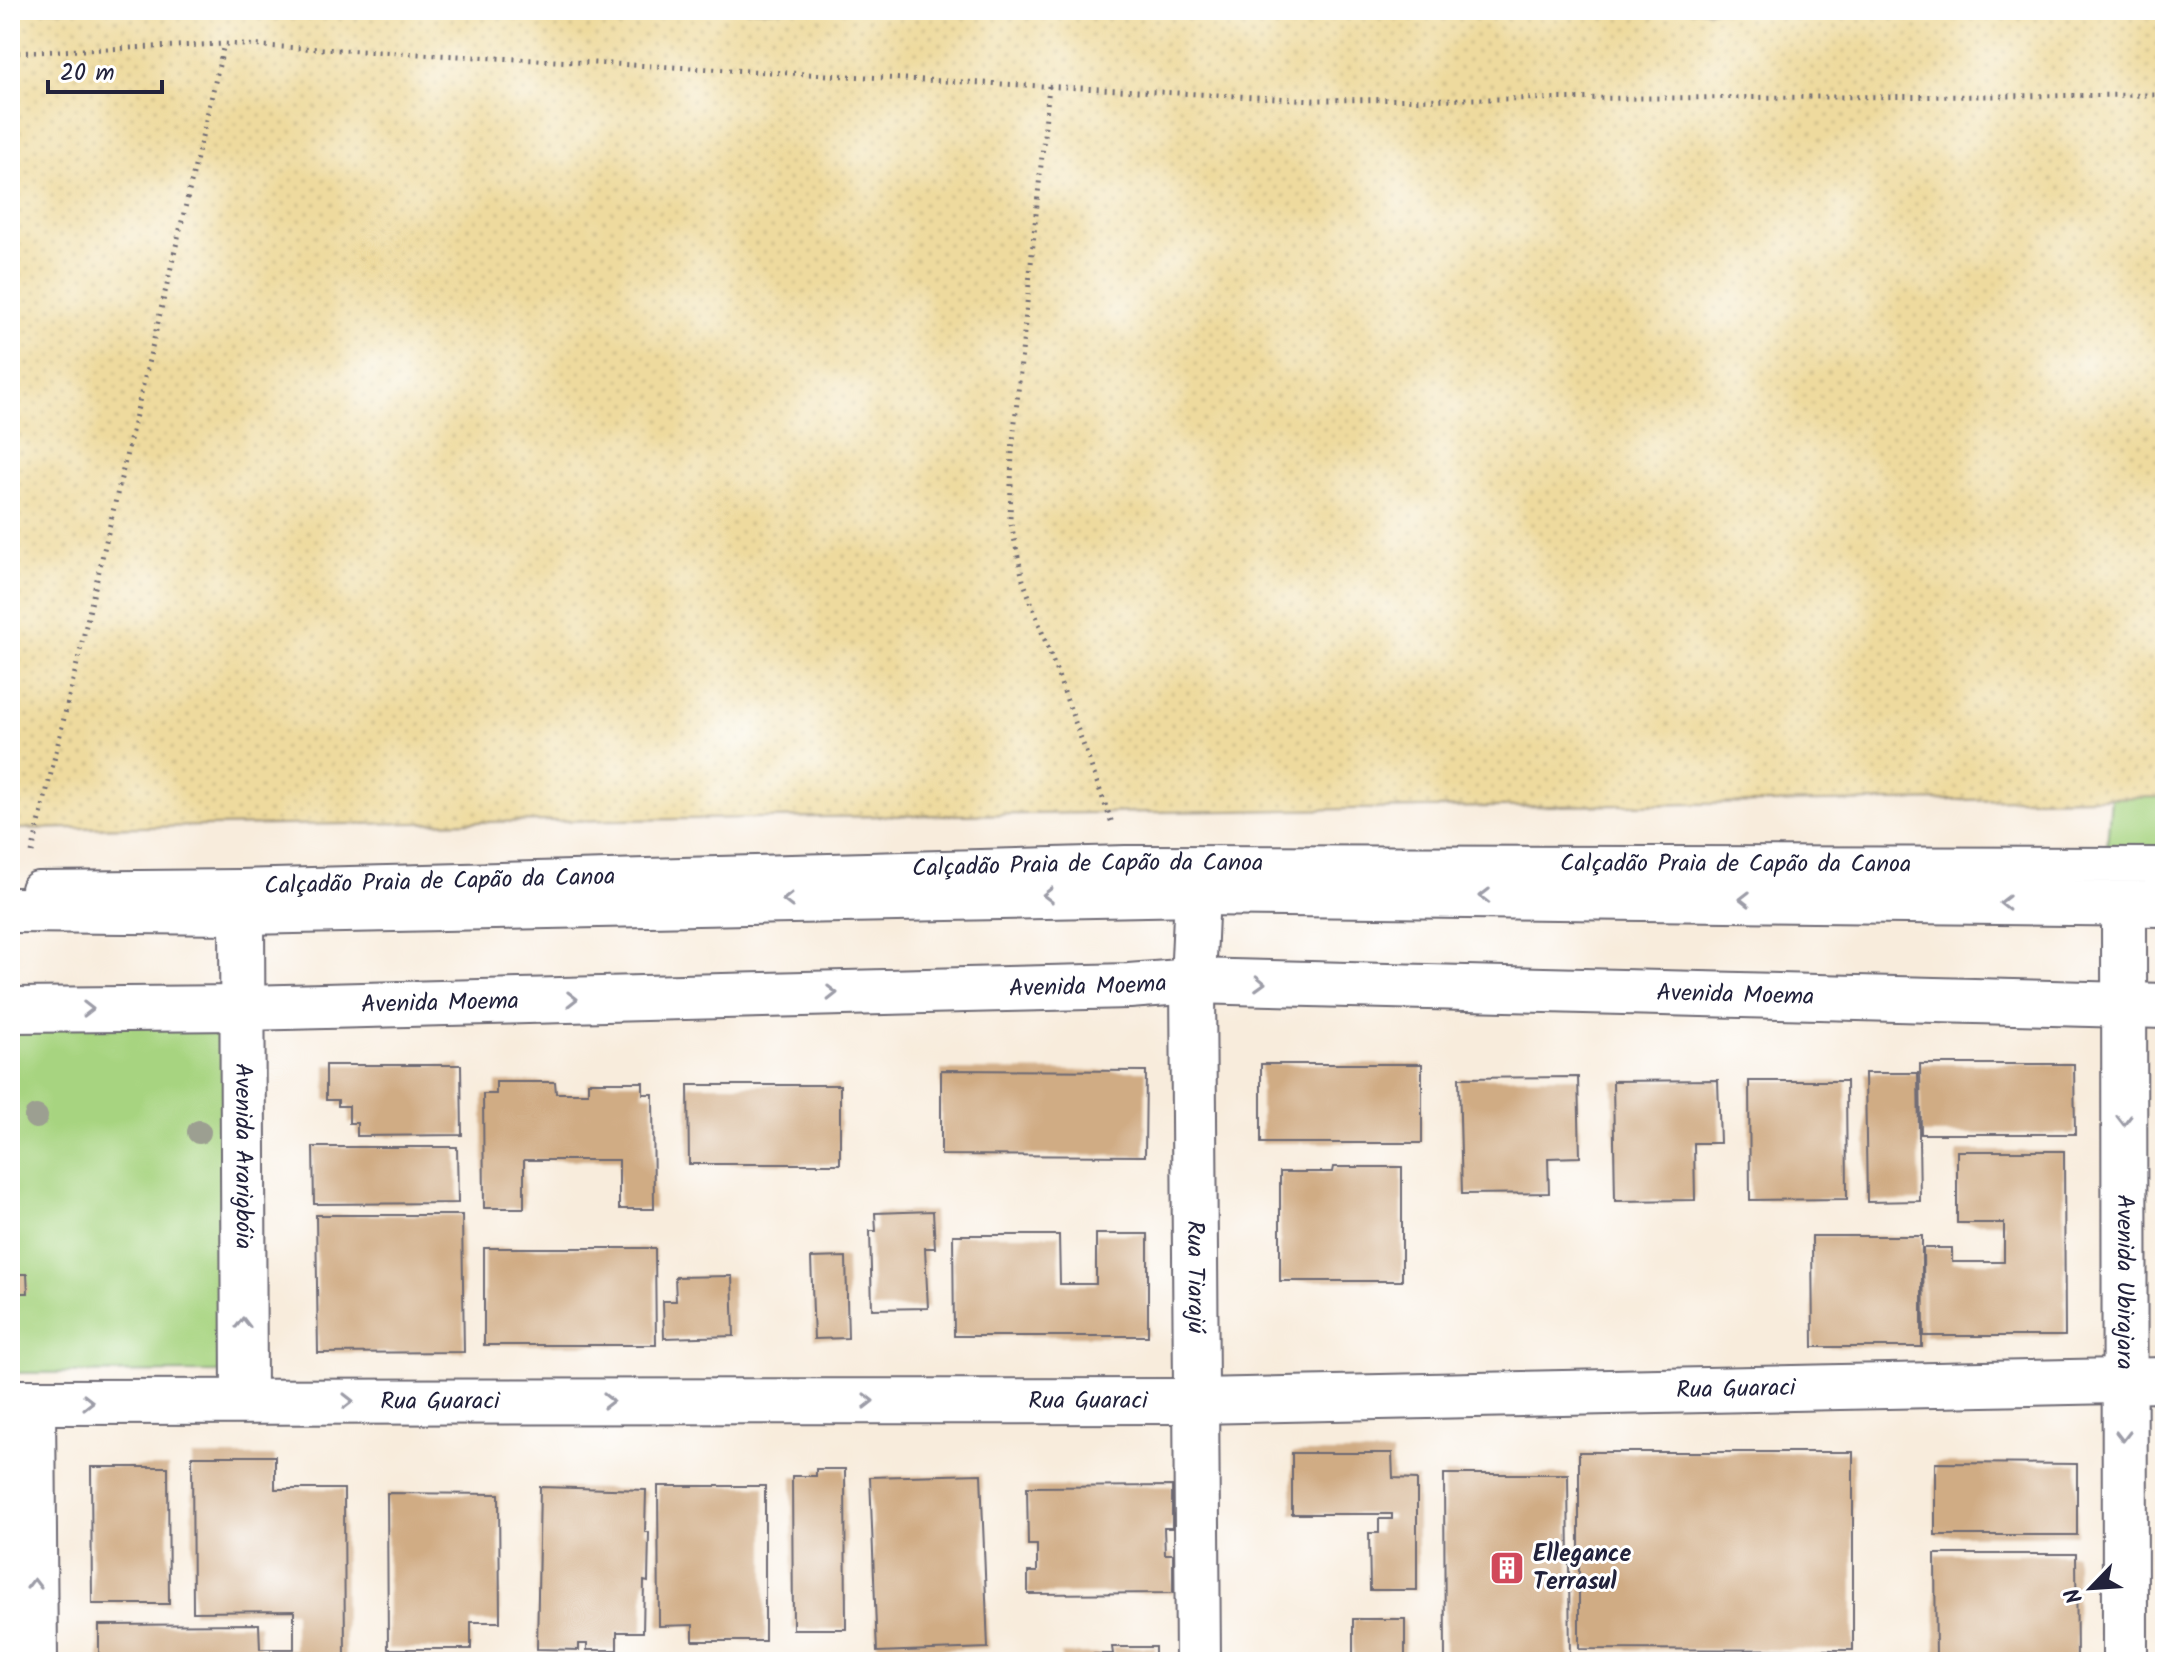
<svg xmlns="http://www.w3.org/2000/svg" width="2175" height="1672" font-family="Kalam,sans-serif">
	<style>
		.green { fill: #a7d480; stroke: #647b5e; stroke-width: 2 }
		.sand { fill: url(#sand-dots); stroke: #887e6c; stroke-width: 2 }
		.building { fill: #d0ac84 }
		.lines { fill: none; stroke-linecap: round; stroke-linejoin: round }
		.pedestrian-casing { stroke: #6d6973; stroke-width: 38 }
		.tertiary-casing { stroke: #6d6973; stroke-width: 48 }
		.secondary-casing { stroke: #6d6973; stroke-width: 48 }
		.path { stroke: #6d6973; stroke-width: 5; stroke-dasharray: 2 6; stroke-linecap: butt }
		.pedestrian { stroke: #fff; stroke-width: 34 }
		.tertiary { stroke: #fff; stroke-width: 44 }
		.secondary { stroke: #fff; stroke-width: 44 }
		.tree { fill: #9c9f91 }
		.oneway { stroke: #9c9ca7 }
		.labels { text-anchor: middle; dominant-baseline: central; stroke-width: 6; stroke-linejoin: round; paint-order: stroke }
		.street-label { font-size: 24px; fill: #22223b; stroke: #fff }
		.poi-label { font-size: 24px; font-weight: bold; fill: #22223b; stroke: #fff; text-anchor: start }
	</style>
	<defs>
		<pattern id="sand-dots" width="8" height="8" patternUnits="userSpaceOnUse" patternTransform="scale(2)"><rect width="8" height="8" fill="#eeda9e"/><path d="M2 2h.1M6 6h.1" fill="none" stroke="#ccbb89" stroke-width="1.8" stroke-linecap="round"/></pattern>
	</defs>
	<rect width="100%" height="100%" fill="#fff"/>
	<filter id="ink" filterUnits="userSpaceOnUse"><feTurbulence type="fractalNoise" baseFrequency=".0125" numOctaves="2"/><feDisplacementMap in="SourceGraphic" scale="16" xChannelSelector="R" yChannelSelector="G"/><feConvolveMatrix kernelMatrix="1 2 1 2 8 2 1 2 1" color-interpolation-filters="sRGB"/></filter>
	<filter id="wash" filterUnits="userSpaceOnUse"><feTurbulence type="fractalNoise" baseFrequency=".006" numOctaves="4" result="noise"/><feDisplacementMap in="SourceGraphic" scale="32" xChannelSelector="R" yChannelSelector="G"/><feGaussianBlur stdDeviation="1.8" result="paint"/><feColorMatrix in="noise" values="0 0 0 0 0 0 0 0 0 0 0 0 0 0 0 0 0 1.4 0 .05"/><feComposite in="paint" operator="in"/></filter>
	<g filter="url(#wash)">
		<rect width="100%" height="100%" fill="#f8ecdc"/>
		<!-- green -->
		<path class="green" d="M 2165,729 L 2165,849 L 2107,845 L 2115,750 Z
			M 225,1022 L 222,1372 L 10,1373 L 10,1026 Z"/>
		<!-- sand -->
		<path class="sand" d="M 10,10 L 2165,10 L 2165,797 L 10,829 Z"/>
		<g id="blocks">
			<!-- building -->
			<path class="building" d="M 1261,1064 L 1422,1064 L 1422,1143 L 1261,1143 Z
				M 1920,1064 L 2074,1064 L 2075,1134 L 1921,1134 Z
				M 326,1065 L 461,1065 L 462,1135 L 357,1136 L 357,1123 L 349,1123 L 349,1106 L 338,1106 L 338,1100 L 326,1100 Z
				M 941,1070 L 1146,1071 L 1145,1156 L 941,1155 Z
				M 1865,1073 L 1918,1073 L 1920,1201 L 1867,1202 Z
				M 1578,1077 L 1580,1157 L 1548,1158 L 1549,1193 L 1462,1194 L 1459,1078 Z
				M 1718,1080 L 1720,1143 L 1694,1143 L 1695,1200 L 1615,1201 L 1613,1081 Z
				M 1749,1081 L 1846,1081 L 1847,1199 L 1750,1200 Z
				M 496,1082 L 555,1082 L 556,1093 L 588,1093 L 588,1082 L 643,1082 L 643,1094 L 653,1094 L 654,1209 L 619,1209 L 619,1160 L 524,1160 L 524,1208 L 484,1208 L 483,1094 L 496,1094 Z
				M 688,1085 L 840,1085 L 840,1164 L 689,1164 Z
				M 313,1147 L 457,1147 L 458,1203 L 314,1204 Z
				M 1957,1151 L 2064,1151 L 2065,1336 L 1924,1336 L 1923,1248 L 1952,1248 L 1952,1262 L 2004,1262 L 2004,1223 L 1957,1223 Z
				M 1334,1167 L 1402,1167 L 1402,1281 L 1280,1281 L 1280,1172 L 1333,1172 Z
				M 933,1211 L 935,1248 L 925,1248 L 928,1308 L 872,1309 L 870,1231 L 876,1231 L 875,1213 Z
				M 316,1215 L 462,1215 L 464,1352 L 318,1353 Z
				M 1096,1234 L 1148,1234 L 1148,1336 L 954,1336 L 953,1235 L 1059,1235 L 1060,1284 L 1096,1284 Z
				M 1812,1236 L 1922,1236 L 1922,1347 L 1813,1347 Z
				M 484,1248 L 655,1248 L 656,1345 L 484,1345 Z
				M 846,1257 L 848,1338 L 814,1339 L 811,1258 Z
				M 10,1274 L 27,1274 L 28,1293 L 10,1293 Z
				M 732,1276 L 734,1336 L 664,1338 L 663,1301 L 676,1301 L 675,1277 Z
				M 1579,1452 L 1853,1452 L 1853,1650 L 1579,1649 Z
				M 1292,1453 L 1392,1453 L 1393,1478 L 1417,1479 L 1417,1590 L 1370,1590 L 1369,1533 L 1379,1533 L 1379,1519 L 1392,1519 L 1392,1514 L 1292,1514 Z
				M 192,1456 L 275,1456 L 275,1489 L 344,1489 L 345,1662 L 99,1662 L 99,1625 L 259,1624 L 260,1649 L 294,1649 L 294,1611 L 193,1612 Z
				M 1935,1463 L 2077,1464 L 2077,1535 L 1935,1535 Z
				M 91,1467 L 168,1467 L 169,1604 L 92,1604 Z
				M 816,1469 L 845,1469 L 846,1629 L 793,1629 L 792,1476 L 816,1476 Z
				M 981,1474 L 988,1648 L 877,1652 L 870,1477 Z
				M 1444,1474 L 1568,1474 L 1570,1662 L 1445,1662 Z
				M 658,1486 L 765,1486 L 765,1641 L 693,1641 L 693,1625 L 659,1626 Z
				M 1172,1486 L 1172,1528 L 1164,1528 L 1165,1554 L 1173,1554 L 1173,1593 L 1028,1594 L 1028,1572 L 1037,1572 L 1037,1545 L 1028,1545 L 1027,1487 Z
				M 540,1487 L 646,1490 L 645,1532 L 649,1532 L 648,1582 L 644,1581 L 643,1632 L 617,1632 L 617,1650 L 587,1650 L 587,1644 L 579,1644 L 579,1650 L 537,1649 Z
				M 387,1493 L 499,1494 L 500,1622 L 471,1622 L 471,1649 L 388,1649 Z
				M 1935,1554 L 2076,1554 L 2077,1662 L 1936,1662 Z
				M 1353,1619 L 1405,1619 L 1405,1662 L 1353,1662 Z
				M 1112,1647 L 1155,1647 L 1155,1662 L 1061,1662 L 1061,1654 L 1113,1654 Z"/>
		</g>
	</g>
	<g filter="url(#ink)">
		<use href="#blocks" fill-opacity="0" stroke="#6d6973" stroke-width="2"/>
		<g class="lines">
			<!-- pedestrian casing -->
			<g class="pedestrian-casing">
				<g id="pedestrian">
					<path id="s1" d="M 38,889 L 239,887 L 1126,863 L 2165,865"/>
				</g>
			</g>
			<!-- tertiary casing -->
			<g class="tertiary-casing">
				<g id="tertiary">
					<path id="s2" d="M 1197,893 L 1193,981 L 1198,1662"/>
					<path id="s3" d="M 242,912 L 244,1401"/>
					<path id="s4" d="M 10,1402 L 1197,1401 L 2165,1380"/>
					<path d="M 33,1402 L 35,1662"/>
				</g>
			</g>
			<!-- secondary casing -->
			<g class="secondary-casing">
				<g id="secondary">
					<path id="s5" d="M 2124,904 L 2125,1662"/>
					<path d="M 10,910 L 242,912 L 1197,893 L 2165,904"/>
					<path id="s6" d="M 10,1010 L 242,1008 L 1129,986 L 1193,981 L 2165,1006"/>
				</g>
			</g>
			<!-- path -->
			<path class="path" d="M 10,53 L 224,44 L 1314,100 L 2165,95
				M 1049,86 L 1012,451 L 1010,519 L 1023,580 L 1113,826
				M 32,853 L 224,44"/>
			<!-- pedestrian -->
			<use href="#pedestrian" class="pedestrian"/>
			<!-- tertiary -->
			<use href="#tertiary" class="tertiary"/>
			<!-- secondary -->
			<use href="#secondary" class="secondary"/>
		</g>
		<!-- trees -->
		<g class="tree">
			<circle cx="36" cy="1117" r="12"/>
			<circle cx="199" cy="1132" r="12"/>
		</g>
		<!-- one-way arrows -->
		<defs><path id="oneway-chevron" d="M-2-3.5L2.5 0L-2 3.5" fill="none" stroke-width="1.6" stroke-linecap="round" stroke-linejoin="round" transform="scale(2)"/></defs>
		<g class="oneway">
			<use href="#oneway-chevron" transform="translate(1048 895) rotate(179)"/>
			<use href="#oneway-chevron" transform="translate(1485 896) rotate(-179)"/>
			<use href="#oneway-chevron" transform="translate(1745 899) rotate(-179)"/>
			<use href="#oneway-chevron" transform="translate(788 900) rotate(179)"/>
			<use href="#oneway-chevron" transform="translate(2005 903) rotate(-179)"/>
			<use href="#oneway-chevron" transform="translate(1260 983) rotate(2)"/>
			<use href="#oneway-chevron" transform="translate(832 993) rotate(-1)"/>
			<use href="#oneway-chevron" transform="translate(572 999) rotate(-1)"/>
			<use href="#oneway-chevron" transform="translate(88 1009) rotate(-1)"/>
			<use href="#oneway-chevron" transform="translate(2124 1120) rotate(90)"/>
			<use href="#oneway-chevron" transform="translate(243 1323) rotate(-90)"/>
			<use href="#oneway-chevron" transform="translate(348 1401)"/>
			<use href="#oneway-chevron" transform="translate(608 1401)"/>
			<use href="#oneway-chevron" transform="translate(868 1401)"/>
			<use href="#oneway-chevron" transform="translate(88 1402)"/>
			<use href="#oneway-chevron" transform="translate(2123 1436) rotate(90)"/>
			<use href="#oneway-chevron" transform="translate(34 1584) rotate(-90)"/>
		</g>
	</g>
	<!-- icons -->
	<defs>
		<g id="building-square" transform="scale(1.8)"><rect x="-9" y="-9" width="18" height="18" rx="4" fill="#d1495b" stroke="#fff"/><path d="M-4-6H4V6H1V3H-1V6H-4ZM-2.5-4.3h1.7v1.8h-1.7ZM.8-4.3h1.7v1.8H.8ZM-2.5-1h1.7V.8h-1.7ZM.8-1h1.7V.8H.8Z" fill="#fff"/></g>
	</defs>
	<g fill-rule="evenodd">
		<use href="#building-square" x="1507" y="1568"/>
	</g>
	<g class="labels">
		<!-- street labels -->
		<g class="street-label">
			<text stroke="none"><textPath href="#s1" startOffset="1698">Calçadão Praia de Capão da Canoa</textPath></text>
			<text stroke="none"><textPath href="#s1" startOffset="1050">Calçadão Praia de Capão da Canoa</textPath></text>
			<text stroke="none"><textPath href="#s1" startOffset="402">Calçadão Praia de Capão da Canoa</textPath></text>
			<text stroke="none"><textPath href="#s6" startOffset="1078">Avenida Moema</textPath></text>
			<text stroke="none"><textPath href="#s6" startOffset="1726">Avenida Moema</textPath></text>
			<text stroke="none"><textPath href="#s6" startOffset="430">Avenida Moema</textPath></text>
			<text stroke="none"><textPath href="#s3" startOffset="244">Avenida Ararigbóia</textPath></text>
			<text stroke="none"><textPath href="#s2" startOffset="384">Rua Tiarajú</textPath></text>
			<text stroke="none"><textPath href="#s5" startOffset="378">Avenida Ubirajara</textPath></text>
			<text stroke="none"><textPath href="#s4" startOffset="1726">Rua Guaraci</textPath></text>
			<text stroke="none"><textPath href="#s4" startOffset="430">Rua Guaraci</textPath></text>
			<text stroke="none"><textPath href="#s4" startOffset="1078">Rua Guaraci</textPath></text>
		</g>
		<!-- poi labels -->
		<g class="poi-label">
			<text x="1533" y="1554">Ellegance<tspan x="1533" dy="28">Terrasul</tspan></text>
		</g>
	</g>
	<!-- margin -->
	<rect width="2175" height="1672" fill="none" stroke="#fff" stroke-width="40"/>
	<!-- north arrow -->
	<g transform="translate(2091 1588) rotate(245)" stroke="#ffffff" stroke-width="6" paint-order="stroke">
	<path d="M0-6L14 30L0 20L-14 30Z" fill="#22223b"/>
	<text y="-12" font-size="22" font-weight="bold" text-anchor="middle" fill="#22223b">N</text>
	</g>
	<!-- scale -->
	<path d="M48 80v12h114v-12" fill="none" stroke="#22223b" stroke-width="4"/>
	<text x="60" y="80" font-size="24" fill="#22223b" stroke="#ffffff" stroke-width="6" paint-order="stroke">20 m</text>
</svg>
